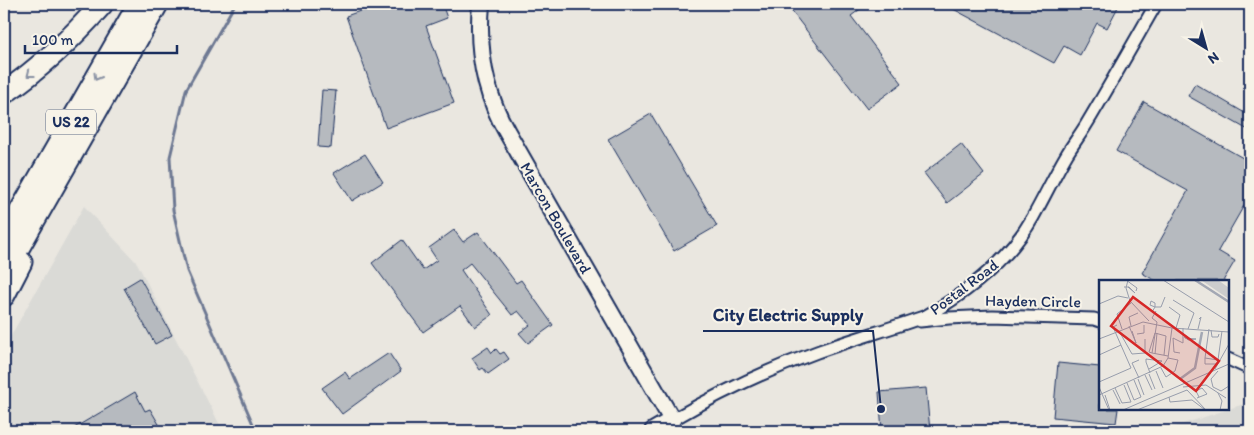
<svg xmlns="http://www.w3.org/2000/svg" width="1254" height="435" font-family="Itim,sans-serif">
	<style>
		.built { fill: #dadad6 }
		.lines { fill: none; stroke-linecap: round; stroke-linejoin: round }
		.stream { stroke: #6d7892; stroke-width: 3 }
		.building { fill: #b6babf; stroke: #1b2f5e }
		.street-casing { stroke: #1b2f5e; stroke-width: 15 }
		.secondary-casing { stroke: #1b2f5e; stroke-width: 20 }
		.highway-casing { stroke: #1b2f5e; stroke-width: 25 }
		.street { stroke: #f7f3e8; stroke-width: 11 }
		.secondary { stroke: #f7f3e8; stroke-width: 16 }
		.highway { stroke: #f7f3e8; stroke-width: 21 }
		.oneway { stroke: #8991a3 }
		.labels { text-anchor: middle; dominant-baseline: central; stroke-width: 4; stroke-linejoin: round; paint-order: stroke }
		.shield { fill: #f7f3e8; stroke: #5d6a87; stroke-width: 1 }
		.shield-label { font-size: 15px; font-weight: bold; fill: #1b2f5e }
		.street-label { font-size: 16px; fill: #1b2f5e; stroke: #f7f3e8 }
		.inset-river { fill: none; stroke: #a3a8b4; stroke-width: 2.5 }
		.inset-road { fill: none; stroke: #979dac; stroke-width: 1 }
		.view { fill: #d62828; fill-opacity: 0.15; stroke: #d62828; stroke-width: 2.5 }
		.inset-edge { fill: none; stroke: #1b2f5e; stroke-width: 2.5 }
		.leader { fill: none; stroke: #1b2f5e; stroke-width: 2 }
		.callout-dot { fill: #1b2f5e; stroke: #f7f3e8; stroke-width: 2 }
		.callout-label { font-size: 18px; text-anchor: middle; font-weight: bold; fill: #1b2f5e; stroke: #f7f3e8; stroke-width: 4; stroke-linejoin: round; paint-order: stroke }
	</style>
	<rect width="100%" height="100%" fill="#eae7e0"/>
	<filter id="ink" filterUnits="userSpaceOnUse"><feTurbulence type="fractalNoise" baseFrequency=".02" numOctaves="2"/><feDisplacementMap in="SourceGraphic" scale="10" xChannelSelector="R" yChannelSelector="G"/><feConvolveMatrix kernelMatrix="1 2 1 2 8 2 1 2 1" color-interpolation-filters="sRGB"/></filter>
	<g filter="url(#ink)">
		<!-- built -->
		<path class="built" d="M 84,206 L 137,263 L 223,431 L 4,431 L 4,348 Z
			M 1250,362 L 1250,431 L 1162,431 L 1247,403 Z"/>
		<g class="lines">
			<!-- stream -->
			<path class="stream" d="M 235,4 L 186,90 L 170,157 L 173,210 L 187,271 L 256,431"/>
		</g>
		<!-- building -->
		<path class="building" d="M 380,4 L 442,4 L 447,18 L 426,26 L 454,103 L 386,128 L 346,16 Z
			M 786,4 L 867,4 L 851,16 L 902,83 L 867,109 Z
			M 944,4 L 1112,4 L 1118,7 L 1107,28 L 1097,23 L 1080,55 L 1064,46 L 1054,63 Z
			M 1195,84 L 1250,116 L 1250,131 L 1188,96 Z
			M 322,90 L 336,91 L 331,148 L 318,147 Z
			M 1144,102 L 1250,162 L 1250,195 L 1218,251 L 1235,261 L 1223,281 L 1156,281 L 1142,273 L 1188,191 L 1116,151 Z
			M 651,114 L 717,226 L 674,251 L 608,139 Z
			M 961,144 L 984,174 L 947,203 L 924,173 Z
			M 365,154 L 383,182 L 352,201 L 334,173 Z
			M 454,230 L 463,242 L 478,232 L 516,283 L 521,280 L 553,325 L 528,343 L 519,333 L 530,325 L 518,311 L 512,315 L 470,263 L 461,270 L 492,315 L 475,327 L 460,306 L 423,332 L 372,263 L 402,240 L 423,270 L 437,260 L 429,248 Z
			M 140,278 L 172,335 L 155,344 L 124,288 L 126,288 L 125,287 Z
			M 488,347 L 492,353 L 496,349 L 500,354 L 504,352 L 509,359 L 488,374 L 483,368 L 480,370 L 472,358 Z
			M 389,353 L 401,371 L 342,414 L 322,388 L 345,372 L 350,379 Z
			M 1058,363 L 1100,367 L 1100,409 L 1118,409 L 1116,423 L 1053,417 Z
			M 926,388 L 930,431 L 882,431 L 879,392 Z
			M 135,392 L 145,411 L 150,409 L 163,431 L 69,431 Z"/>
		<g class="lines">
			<!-- street casing -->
			<g class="street-casing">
				<path id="street" d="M 920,321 L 949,318 L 992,316 L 1094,319 L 1100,321
					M 1228,359 L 1250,369
					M 672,420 C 719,393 767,370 817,352 C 853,339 890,329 926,316 C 968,292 1009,260 1033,217 C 1045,196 1055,174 1067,154 C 1073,144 1080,135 1086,125 C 1110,85 1133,44 1156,4"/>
			</g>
			<!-- secondary casing -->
			<g class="secondary-casing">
				<path id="secondary" d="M 481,4 C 477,49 484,92 507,132 L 672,420 L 653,431"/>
			</g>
			<!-- highway casing -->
			<g class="highway-casing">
				<path id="highway" d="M 4,93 C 41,68 73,37 102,4
					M 4,240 L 139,4
					M 4,273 L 157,4
					M 4,295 L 21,262"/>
			</g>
			<!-- street -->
			<use href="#street" class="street"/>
			<!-- secondary -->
			<use href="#secondary" class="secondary"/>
			<!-- highway -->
			<use href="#highway" class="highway"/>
		</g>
		<!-- one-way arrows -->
		<defs><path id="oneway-chevron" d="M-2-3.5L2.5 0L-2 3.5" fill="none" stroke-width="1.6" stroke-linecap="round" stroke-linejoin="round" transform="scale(1.25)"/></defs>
		<g class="oneway">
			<use href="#oneway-chevron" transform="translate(30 74) rotate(142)"/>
			<use href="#oneway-chevron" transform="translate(97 77) rotate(120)"/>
		</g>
	</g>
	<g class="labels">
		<!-- shield labels -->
		<rect class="shield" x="46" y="109.5" width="50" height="25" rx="4"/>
		<g class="shield-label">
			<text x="71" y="122">US 22</text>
		</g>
		<!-- street labels -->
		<g class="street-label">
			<text transform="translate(556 218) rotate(60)">Marcon Boulevard</text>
			<text transform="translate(964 287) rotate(-37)">Postal Road</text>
			<text transform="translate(1033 301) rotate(1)">Hayden Circle</text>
		</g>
	</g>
	<!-- overview -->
	<g transform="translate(1099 280)">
		<rect width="130" height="130" fill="#eae7e0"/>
		<path d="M 102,0 L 119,0 L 130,8 L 130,19 Z" fill="#cbcccd"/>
		<path class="inset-river" d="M 96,0 L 130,22M 81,99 L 96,88 L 103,52"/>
		<path class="inset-road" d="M 27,0 L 38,8 L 37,11M 29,0 L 27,8 L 31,21 L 50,41M 64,0 L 130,42M 25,7 L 30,7 L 36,13 L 29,7M 74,20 L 95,33 L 89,49M 52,21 L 56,23 L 56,27 L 51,25 ZM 0,24 L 19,16 L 29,18M 70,27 L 81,35 L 77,48M 57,31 L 53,38 L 58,42 L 53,73 L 69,76M 53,32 L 56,27 L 62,27 L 66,17M 30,46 L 37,63 L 33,51M 32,46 L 30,37 L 39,33M 23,49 L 18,34 L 32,23M 99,49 L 102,37 L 100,39M 110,49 L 106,78 L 119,80 L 123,51M 112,50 L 113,57 L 119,57 L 120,54M 20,51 L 33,74 L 46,73 L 46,59M 56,53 L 67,56 L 65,75M 38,54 L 45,53 L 45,45M 85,57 L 88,59 L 89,60 L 97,59 L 86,58M 0,59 L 44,42 L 73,48 L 130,52M 53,73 L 50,72 L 56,53M 81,73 L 75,72 L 74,58 L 84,63 L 84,48M 56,74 L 58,53M 0,75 L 22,65M 106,78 L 106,84 L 117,84M 62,88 L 67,97 L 76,91 L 79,80 L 69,78M 50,89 L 63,81 L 47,79 L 47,82 L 51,93M 116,89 L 130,64M 57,91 L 64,108M 119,91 L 112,99 L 114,107 L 122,111 L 130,106M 50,94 L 56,109M 46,95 L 53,110M 40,98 L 33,83 L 40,80M 39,99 L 45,115M 0,102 L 32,88 L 14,47 L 18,45M 28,103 L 35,120 L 42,117 L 35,100M 0,107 L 10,130M 84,107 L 107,105 L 127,118M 16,108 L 23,123 L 32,122 L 25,105M 14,110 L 21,124M 119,113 L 123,121 L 121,130M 0,115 L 64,86 L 69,78 L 73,48M 6,115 L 11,130M 70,117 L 71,122 L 93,120 L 105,129M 98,118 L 108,114 L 103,108 L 97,111 L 100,117M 24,130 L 130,84M 38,130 L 88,110 L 107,130"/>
		<path class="view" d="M 34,17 L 120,81 L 97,111 L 12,46 Z"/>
		<rect width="130" height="130" class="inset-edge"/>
	</g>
	<!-- callouts -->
	<path class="leader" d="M881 409L873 331H703"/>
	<circle class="callout-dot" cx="881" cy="409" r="5"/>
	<g class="callout-label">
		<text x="788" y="321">City Electric Supply</text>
	</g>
	<!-- margin -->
	<rect width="1254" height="435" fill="none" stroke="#f7f3e8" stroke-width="20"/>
	<rect x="10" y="10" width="1234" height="415" fill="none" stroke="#1b2f5e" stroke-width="2" filter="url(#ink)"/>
	<!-- north arrow -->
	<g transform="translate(1206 48) rotate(143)" stroke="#f7f3e8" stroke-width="4" paint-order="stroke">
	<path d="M0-4L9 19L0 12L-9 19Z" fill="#1b2f5e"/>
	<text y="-8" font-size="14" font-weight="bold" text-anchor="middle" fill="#1b2f5e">N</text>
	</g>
	<!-- scale -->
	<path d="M25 45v8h152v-8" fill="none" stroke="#1b2f5e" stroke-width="2.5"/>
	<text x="32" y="45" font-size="15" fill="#1b2f5e" stroke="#f7f3e8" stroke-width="4" paint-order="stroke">100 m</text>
</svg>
